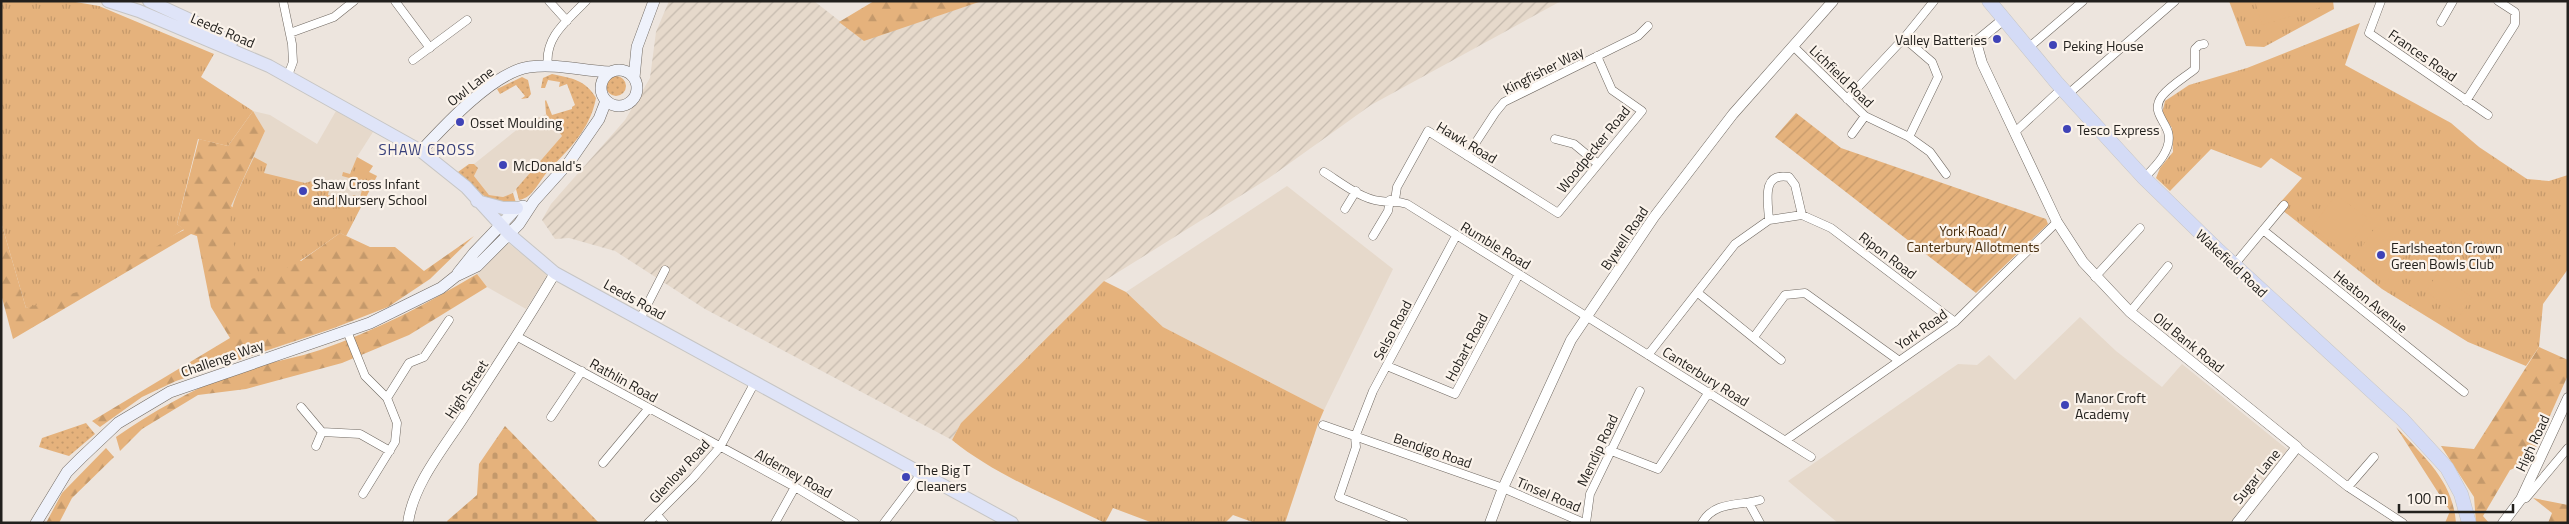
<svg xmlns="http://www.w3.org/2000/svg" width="2569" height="524" font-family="'Titillium Web',sans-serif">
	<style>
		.built { fill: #e6d9cb }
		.industrial { fill: url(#industrial-furrows) }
		.grass { fill: url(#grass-dots) }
		.forest { fill: url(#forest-firs) }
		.cemetery { fill: url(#cemetery-stones) }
		.park { fill: url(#park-tufts) }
		.garden { fill: url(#garden-furrows) }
		.pitch { fill: #e5b27c }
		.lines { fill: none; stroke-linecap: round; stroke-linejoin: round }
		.minor-casing { stroke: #706962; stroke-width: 9 }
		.tertiary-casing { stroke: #706962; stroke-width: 11 }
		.secondary-casing { stroke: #706962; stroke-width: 12 }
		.primary-casing { stroke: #c6c5c4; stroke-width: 14 }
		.trunk-casing { stroke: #c6c5c4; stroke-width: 15 }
		.minor { stroke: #fff; stroke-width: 8 }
		.tertiary { stroke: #fff; stroke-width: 10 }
		.secondary { stroke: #eff2fb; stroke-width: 11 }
		.primary { stroke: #dfe4f8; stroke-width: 12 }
		.trunk { stroke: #d4dbf6; stroke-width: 14 }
		.poi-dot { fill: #3f43b7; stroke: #fbf3eb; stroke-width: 2 }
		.labels { text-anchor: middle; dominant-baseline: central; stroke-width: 4.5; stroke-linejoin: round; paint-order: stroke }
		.street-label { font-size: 14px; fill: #22201d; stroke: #fbf3eb }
		.poi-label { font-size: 14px; fill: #22201d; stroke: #fbf3eb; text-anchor: start }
		.park-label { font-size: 14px; fill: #462c0c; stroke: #fbf3eb }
		.neighbourhood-label { font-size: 15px; letter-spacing: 1px; fill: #363e79; stroke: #fbf3eb }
	</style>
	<defs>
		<pattern id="industrial-furrows" width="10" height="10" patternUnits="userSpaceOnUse" patternTransform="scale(1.25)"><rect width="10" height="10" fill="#e6d9cb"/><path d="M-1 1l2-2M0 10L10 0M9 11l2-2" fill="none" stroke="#c5baae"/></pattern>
		<pattern id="grass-dots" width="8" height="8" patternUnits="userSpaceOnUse" patternTransform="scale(1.25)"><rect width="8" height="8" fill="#e5b27c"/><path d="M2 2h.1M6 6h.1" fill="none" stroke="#c4996b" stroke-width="1.8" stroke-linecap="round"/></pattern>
		<pattern id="forest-firs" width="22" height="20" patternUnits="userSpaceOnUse" patternTransform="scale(1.25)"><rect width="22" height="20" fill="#e5b27c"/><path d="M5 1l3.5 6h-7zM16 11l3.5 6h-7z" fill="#c4996b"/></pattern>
		<pattern id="cemetery-stones" width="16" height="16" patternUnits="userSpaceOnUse" patternTransform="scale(1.25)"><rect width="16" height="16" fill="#e5b27c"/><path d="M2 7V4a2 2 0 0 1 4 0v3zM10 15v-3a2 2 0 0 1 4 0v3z" fill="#c4996b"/></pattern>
		<pattern id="park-tufts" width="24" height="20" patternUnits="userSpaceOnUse" patternTransform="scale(1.25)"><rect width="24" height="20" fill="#e5b27c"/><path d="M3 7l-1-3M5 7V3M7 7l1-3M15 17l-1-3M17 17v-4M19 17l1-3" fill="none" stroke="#c4996b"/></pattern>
		<pattern id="garden-furrows" width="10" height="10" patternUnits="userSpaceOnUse" patternTransform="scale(1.25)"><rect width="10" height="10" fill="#e5b27c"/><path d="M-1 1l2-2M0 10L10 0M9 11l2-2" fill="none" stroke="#c4996b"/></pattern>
	</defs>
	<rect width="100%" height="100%" fill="#ede5de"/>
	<!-- built -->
	<path class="built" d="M 253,111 L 270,115 L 317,144 L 336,111 L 373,132 L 357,157 L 373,166 L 369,172 L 377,176 L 346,236 L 231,206 L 265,131 Z
		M 546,114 L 562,136 L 513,193 L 503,197 L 489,195 L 474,176 L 478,168 L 474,164 L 524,124 Z
		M 1287,186 L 1393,269 L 1324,410 L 1163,327 L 1126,292 Z
		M 507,242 L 548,275 L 526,309 L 487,287 L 477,274 Z
		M 2080,317 L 2116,351 L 2162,387 L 2182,364 L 2288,450 L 2230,523 L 1838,523 L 1788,481 L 1958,364 L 1977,365 L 1989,355 L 2015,380 Z"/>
	<!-- industrial -->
	<path class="industrial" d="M 669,1 L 814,1 L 864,40 L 982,1 L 1561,1 L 1371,105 L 1269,178 L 1104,281 L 961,423 L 952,440 L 705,309 L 615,251 L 569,238 L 555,239 L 542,220 L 551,204 L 625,120 L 650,78 L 656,32 Z"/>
	<!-- grass -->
	<path class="grass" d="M 552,74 C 571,78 586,80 596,98 C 590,130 569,149 548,171 C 539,181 533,198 519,200 L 516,189 L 562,136 L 546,114 L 545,101 L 546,100 L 552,115 L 572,109 L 572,107 L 575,105 L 567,84 L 559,87 L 560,82 L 548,80 L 545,88 L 541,88 L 543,78 Z
		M606 86a10 10 0 1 1 20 0a10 10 0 1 1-20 0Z
		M 522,77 L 528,80 L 531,94 L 528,98 L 521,99 L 525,96 L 516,85 L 500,94 L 497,89 Z
		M 469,164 L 474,164 L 478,168 L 474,176 L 489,195 L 503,197 L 513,193 L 516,203 C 481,200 482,195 458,172 Z
		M 86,423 L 95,434 L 69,456 L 39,447 L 42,438 Z"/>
	<!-- forest -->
	<path class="forest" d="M 874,1 L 982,1 L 864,41 L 839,22 Z
		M 253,111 L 265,131 L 231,206 L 301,261 L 340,233 L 370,247 L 395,247 L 424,271 L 474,236 L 430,279 L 388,307 L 334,328 L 176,381 L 142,397 L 100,427 L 92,421 L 230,338 L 211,307 L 197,236 L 191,234 L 13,339 L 1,294 L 1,222 L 26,308 L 184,230 L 177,224 L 199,139 L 228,146 Z
		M 477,274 L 487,287 L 409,335 L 342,363 L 246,389 L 198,395 L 142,429 L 120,451 L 116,437 C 154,411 189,391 232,374 C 260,363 291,360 320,350 C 375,331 427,304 477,274 Z
		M 2539,347 L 2568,360 L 2568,375 L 2530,461 L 2510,470 L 2483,516 L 2489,523 L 2476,523 L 2474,497 L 2441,446 L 2474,449 Z
		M 2396,427 C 2423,456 2453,480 2456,523 L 2445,523 L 2450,511 Z
		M 106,448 L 114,457 L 72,498 L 59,523 L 46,523 L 62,493 Z
		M 2533,498 L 2568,505 L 2568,523 L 2548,523 L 2552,513 Z"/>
	<!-- cemetery -->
	<path class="cemetery" d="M 505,426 L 599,523 L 448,523 L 447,521 L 477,495 L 479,464 Z"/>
	<!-- park -->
	<path class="park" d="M 1,1 L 70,1 L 99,6 L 214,54 L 201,77 L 253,111 L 228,146 L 198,139 L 177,224 L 184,229 L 93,287 L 26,308 L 1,222 Z
		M 2229,1 L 2333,1 L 2334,9 L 2264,47 L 2246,46 Z
		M 2360,23 L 2345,65 L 2451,123 L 2479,147 L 2527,179 L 2549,181 L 2568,175 L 2568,269 L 2543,304 L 2539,347 L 2526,366 L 2468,342 L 2382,289 L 2277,206 L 2302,178 L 2271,158 L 2261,168 L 2211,149 L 2170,191 L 2156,178 L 2160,168 L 2173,152 L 2172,128 L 2162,114 L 2165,101 L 2189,85 L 2247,68 Z
		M 254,157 L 267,164 L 264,173 L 305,183 L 312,181 L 330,185 L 328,195 L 350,201 L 353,195 L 360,197 L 362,190 L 351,187 L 353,179 L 342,176 L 343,172 L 350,174 L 357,157 L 373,166 L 369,172 L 377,176 L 346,236 L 340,233 C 310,254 287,274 250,279 C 218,224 229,210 254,157 Z
		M 1104,281 L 1126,292 L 1163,327 L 1324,410 L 1318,424 L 1285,523 L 1255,523 L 1233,515 L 1225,523 L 1153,523 L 1113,508 L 1105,523 C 1054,498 996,476 952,440 L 961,423 Z"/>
	<!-- garden -->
	<path class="garden" d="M 1796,113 L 1841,148 L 2046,219 L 2048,224 L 1976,293 L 1775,137 Z"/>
	<!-- pitch -->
	<path class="pitch" d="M 2255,1 L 2320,1 L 2322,7 L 2262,25 Z
		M 2336,195 L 2368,218 L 2345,252 L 2311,228 Z
		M 2376,226 L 2409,250 L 2385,284 L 2353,260 Z
		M 2437,274 L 2472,297 L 2460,315 L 2426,292 Z"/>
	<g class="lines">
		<!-- minor casing -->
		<g class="minor-casing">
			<path id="minor" d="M 283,1 L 292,44 L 293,62 L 287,78
				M 395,1 L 430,48
				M 549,1 L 567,21
				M 2381,1 L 2369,33 L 2488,115
				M 2441,22 L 2453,1
				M 290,33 L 334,17 L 354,1
				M 1904,38 L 1932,62 L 1938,77 L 1909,137
				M 1793,46 L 1865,116 L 1909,137 L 1930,152 L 1946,174
				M 2027,49 L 2083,1
				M 413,60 L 467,20
				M 548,66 C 544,37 568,20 586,1
				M 2067,95 L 2175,1
				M 1847,99 L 1904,38 L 1934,1
				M 2466,101 L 2515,24 L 2515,12 L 2498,1
				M 2015,132 L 2057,93
				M 1852,134 L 1865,116
				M 1555,139 L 1574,144 L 1598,164
				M 1467,156 L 1495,113 L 1504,102 L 1638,36 L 1648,26
				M 1324,172 C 1340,182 1361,199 1380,201 C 1391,203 1395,200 1407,204 L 1811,457
				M 2144,178 C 2155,167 2173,150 2168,132 C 2164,119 2151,111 2162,96 C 2170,86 2185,77 2195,69 L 2195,49 L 2199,45 L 2204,44
				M 1395,200 L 1397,187 L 1428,131 L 1558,213 L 1642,111 L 1612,90 L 1597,56
				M 1345,209 L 1356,191
				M 1769,220 C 1768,201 1761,172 1789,177 L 1795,185 L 1802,215
				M 2263,230 L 2464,392
				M 1373,236 L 1388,211 L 1390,200
				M 2234,265 L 2284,205
				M 2095,277 L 2140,228
				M 1698,293 L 1781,360
				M 2130,312 L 2168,266
				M 640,319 L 665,270
				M 347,331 L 365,376 L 387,398 L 397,423 L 395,442 L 363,494
				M 516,336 L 795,487 L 855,523
				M 1754,337 L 1785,295 L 1805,293 L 1898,360
				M 1648,355 L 1735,244 L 1769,220 L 1802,215 L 1831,228 L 1955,322
				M 1387,366 L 1455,394 L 1519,274
				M 387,398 L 409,363 L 424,357 L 449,320
				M 301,407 L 322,432 L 360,434 L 390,451
				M 551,417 L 582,371
				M 1323,425 L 1503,488 L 1584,523
				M 1355,437 L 1373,391 L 1456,236
				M 1355,437 L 1356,447 L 1339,497 L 1404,523
				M 1786,440 L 1955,322 L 2057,222
				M 316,446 L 322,432
				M 2297,447 L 2348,487 L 2403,523
				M 1609,450 L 1658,469 L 1709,392
				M 603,463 L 649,408
				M 2348,487 L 2374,457
				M 2521,499 L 2526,498 L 2568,448
				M 1749,503 L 1760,523
				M 657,515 L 664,523
				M 648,523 L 693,478 L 720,447 L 755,382
				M 775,523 L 795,487
				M 884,523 L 921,474
				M 1586,523 L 1590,494 L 1640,391
				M 1702,523 C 1714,501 1739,506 1760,500"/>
		</g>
		<!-- tertiary casing -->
		<g class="tertiary-casing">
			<path id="tertiary" d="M 2004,19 L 1976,42 L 1982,63 L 2057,222 L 2083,262 L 2130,312 L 2297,447 L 2237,523
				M 408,523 C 413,484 444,448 465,415 C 496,368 527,321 555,273
				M 1490,523 L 1503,488 L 1571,340 L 1654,217 L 1733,114 L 1833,1
				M 2503,523 L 2521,499 L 2568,398"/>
		</g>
		<!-- secondary casing -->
		<g class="secondary-casing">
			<path id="secondary" d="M601 88a18 18 0 1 1 36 0a18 18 0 1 1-36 0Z
				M 634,78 L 637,47 L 654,1
				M 421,151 C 445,125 494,72 529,67 C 556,63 583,71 610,72
				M 458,273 L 474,253 L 517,208 L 523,206
				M 36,523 L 67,472 L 81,458 L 118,423 L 170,392 L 370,323 L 441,288 L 456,276 L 477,266 L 519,224 L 534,201 L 570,161 L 599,119 L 606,101"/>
		</g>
		<!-- primary casing -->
		<g class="primary-casing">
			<path id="primary" d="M 108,1 L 139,11 L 269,66 L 421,151 L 466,187 L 509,234 L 555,273 L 1012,523
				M 149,1 L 199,24 L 231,43
				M 477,201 L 503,208 L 517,208"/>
		</g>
		<!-- trunk casing -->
		<g class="trunk-casing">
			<path id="trunk" d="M 1989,1 L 2057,83 L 2144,178 L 2219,251 L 2402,419 L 2447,468 L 2461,494 L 2469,523"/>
		</g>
		<!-- minor -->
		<use href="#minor" class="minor"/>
		<!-- tertiary -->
		<use href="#tertiary" class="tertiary"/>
		<!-- secondary -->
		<use href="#secondary" class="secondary"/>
		<!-- primary -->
		<use href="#primary" class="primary"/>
		<!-- trunk -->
		<use href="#trunk" class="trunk"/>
	</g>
	<!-- markers -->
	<g class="poi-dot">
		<circle cx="1997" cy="39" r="5"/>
		<circle cx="2053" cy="45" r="5"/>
		<circle cx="460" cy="122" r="5"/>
		<circle cx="2067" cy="129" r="5"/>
		<circle cx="503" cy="165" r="5"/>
		<circle cx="303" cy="191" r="5"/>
		<circle cx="2381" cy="255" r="5"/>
		<circle cx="2065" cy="405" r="5"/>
		<circle cx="906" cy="477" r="5"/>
	</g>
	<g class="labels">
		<!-- street labels -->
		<g class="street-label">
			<text transform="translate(223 30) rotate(23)">Leeds Road</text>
			<text transform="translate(2423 55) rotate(35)">Frances Road</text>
			<text transform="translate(1543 70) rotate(-27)">Kingfisher Way</text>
			<text transform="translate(1842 76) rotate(44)">Lichfield Road</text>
			<text transform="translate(470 86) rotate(-38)">Owl Lane</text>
			<text transform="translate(1467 142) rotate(31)">Hawk Road</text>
			<text transform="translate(1593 149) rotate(-51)">Woodpecker Road</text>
			<text transform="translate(1624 238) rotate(-56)">Bywell Road</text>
			<text transform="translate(1496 245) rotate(31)">Rumble Road</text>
			<text transform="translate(1888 255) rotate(37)">Ripon Road</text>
			<text transform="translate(2232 263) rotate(43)">Wakefield Road</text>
			<text transform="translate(635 299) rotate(29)">Leeds Road</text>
			<text transform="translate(2371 301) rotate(39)">Heaton Avenue</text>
			<text transform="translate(1921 329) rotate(-35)">York Road</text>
			<text transform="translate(1392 330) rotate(-62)">Selso Road</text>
			<text transform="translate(2189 342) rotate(39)">Old Bank Road</text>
			<text transform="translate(1466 347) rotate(-62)">Hobart Road</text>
			<text transform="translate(222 358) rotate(-19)">Challenge Way</text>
			<text transform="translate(1706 376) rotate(32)">Canterbury Road</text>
			<text transform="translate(624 380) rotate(29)">Rathlin Road</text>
			<text transform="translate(466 389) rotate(-57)">High Street</text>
			<text transform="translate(2532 443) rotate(-65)">High Road</text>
			<text transform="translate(1433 450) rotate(19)">Bendigo Road</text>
			<text transform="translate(1597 450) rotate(-65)">Mendip Road</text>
			<text transform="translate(679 471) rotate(-47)">Glenlow Road</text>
			<text transform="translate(794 473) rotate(29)">Alderney Road</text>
			<text transform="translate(2256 476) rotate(-51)">Sugar Lane</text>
			<text transform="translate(1549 494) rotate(23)">Tinsel Road</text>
		</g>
		<!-- poi labels -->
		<g class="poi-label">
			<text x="1987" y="39" text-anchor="end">Valley Batteries</text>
			<text x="2063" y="45">Peking House</text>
			<text x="470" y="122">Osset Moulding</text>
			<text x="2077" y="129">Tesco Express</text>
			<text x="513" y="165">McDonald's</text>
			<text x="313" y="183">Shaw Cross Infant<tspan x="313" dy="16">and Nursery School</tspan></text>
			<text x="2391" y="247">Earlsheaton Crown<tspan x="2391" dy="16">Green Bowls Club</tspan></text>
			<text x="2075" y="397">Manor Croft<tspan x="2075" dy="16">Academy</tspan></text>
			<text x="916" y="469">The Big T<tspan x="916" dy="16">Cleaners</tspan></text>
		</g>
		<!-- park labels -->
		<g class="park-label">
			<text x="1973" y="230">York Road /<tspan x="1973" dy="16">Canterbury Allotments</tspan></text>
		</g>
		<!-- neighbourhood labels -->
		<g class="neighbourhood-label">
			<text x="427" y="149">SHAW CROSS</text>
		</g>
	</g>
	<!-- border -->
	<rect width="2569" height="524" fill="none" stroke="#22201d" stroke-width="5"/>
	<!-- scale -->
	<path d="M2399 504v8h114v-8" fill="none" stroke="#22201d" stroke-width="2.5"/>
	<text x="2406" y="504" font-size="15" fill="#22201d" stroke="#fbf3eb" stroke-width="4" paint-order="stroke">100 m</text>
</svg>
